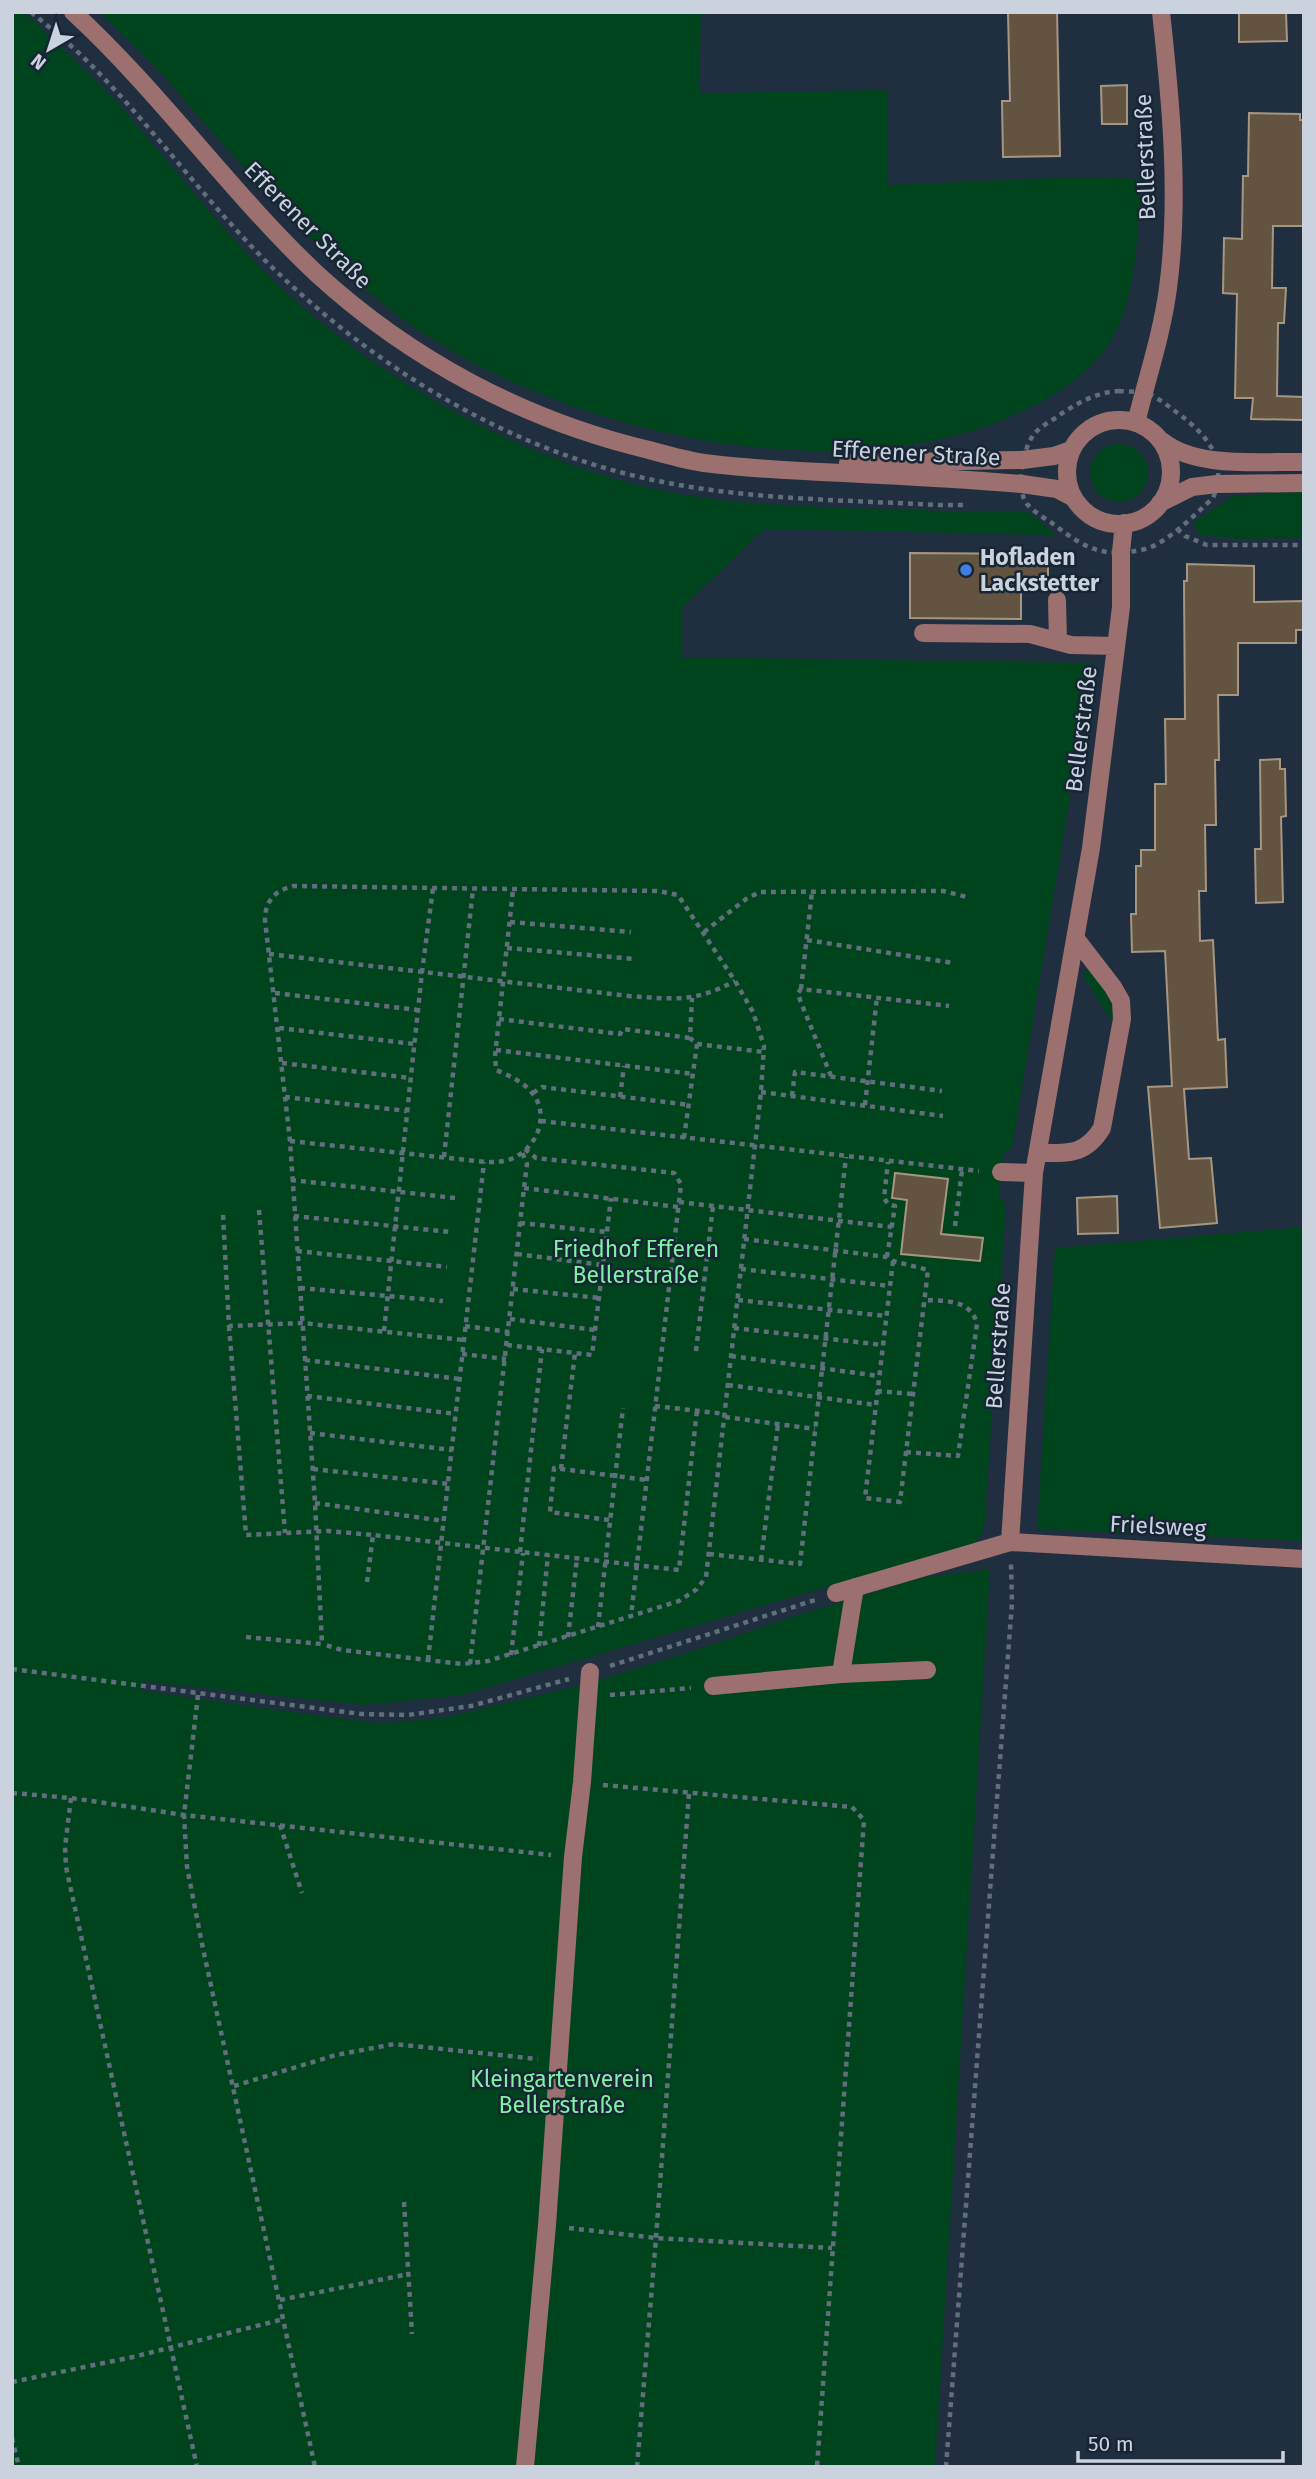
<svg xmlns="http://www.w3.org/2000/svg" width="1316" height="2479" font-family="'Fira Sans',sans-serif">
	<style>
		.green { fill: #00441e }
		.building { fill: #625440; stroke: #a69681; stroke-width: 2 }
		.lines { fill: none; stroke-linecap: round; stroke-linejoin: round }
		.path { stroke: #616e7c; stroke-width: 4.5; stroke-dasharray: 5 5; stroke-linecap: butt }
		.minor { stroke: #9b706f; stroke-width: 18 }
		.shop-dot { fill: #3f7fe0; stroke: #172534; stroke-width: 2.5 }
		.labels { text-anchor: middle; dominant-baseline: central; stroke-width: 5; stroke-linejoin: round; paint-order: stroke }
		.street-label { font-size: 23px; fill: #c9d2dd; stroke: #172534 }
		.poi-label { font-size: 23px; font-weight: bold; fill: #c9d2dd; stroke: #172534; text-anchor: start }
		.park-label { font-size: 23px; fill: #7ef2a2; stroke: #172534 }
	</style>
	<rect width="100%" height="100%" fill="#202f3f"/>
	<!-- green -->
	<path class="green" d="M 12,12 L 23,12 L 27,15 C 55,41 84,67 111,96 C 166,156 215,224 274,281 C 378,381 526,463 668,492 C 734,505 816,507 884,509 C 929,510 975,514 1019,511 L 1030,513 L 1056,535 L 764,529 L 682,608 L 681,657 L 1092,663 L 1012,1147 L 1003,1155 L 999,1195 L 1006,1205 L 984,1532 L 974,1543 L 462,1695 L 364,1705 L 141,1681 L 142,1691 L 382,1724 L 448,1717 L 581,1685 L 693,1651 L 798,1615 L 925,1577 L 990,1569 L 935,2467 L 12,2467 Z
		M 99,12 L 701,12 L 699,93 L 887,90 L 887,185 L 1077,177 L 1141,179 C 1138,224 1137,293 1115,333 C 1093,374 1056,396 1016,414 C 842,495 566,433 414,327 C 331,268 265,192 198,116 C 182,98 166,77 148,60 C 132,43 115,28 99,12 Z
		M1090 473a29 29 0 1 1 58 0a29 29 0 1 1-58 0Z
		M 1304,492 L 1304,538 L 1239,539 L 1200,535 L 1193,523 L 1233,496 Z
		M 1085,969 C 1102,983 1114,1000 1113,1023 L 1084,977 Z
		M 1304,1227 L 1304,1541 L 1037,1529 L 1055,1248 Z"/>
	<!-- building -->
	<path class="building" d="M 1008,12 L 1057,12 L 1060,156 L 1003,157 L 1002,101 L 1010,101 Z
		M 1239,12 L 1286,12 L 1287,41 L 1239,42 Z
		M 1127,85 L 1127,124 L 1102,124 L 1101,86 Z
		M 1249,113 L 1300,114 L 1300,120 L 1304,120 L 1304,226 L 1273,226 L 1272,288 L 1286,288 L 1284,323 L 1278,323 L 1277,396 L 1304,397 L 1303,420 L 1251,419 L 1253,398 L 1235,398 L 1237,294 L 1223,293 L 1224,238 L 1242,239 L 1243,176 L 1248,176 Z
		M 910,553 L 1048,554 L 1048,587 L 1021,587 L 1021,619 L 910,618 Z
		M 1187,564 L 1254,566 L 1254,602 L 1304,601 L 1304,630 L 1296,630 L 1296,643 L 1238,643 L 1238,695 L 1218,695 L 1219,760 L 1215,760 L 1216,825 L 1205,825 L 1206,891 L 1199,891 L 1200,941 L 1213,940 L 1218,1040 L 1225,1039 L 1227,1087 L 1184,1089 L 1189,1159 L 1211,1158 L 1217,1223 L 1160,1228 L 1148,1087 L 1172,1086 L 1165,951 L 1132,952 L 1131,914 L 1136,914 L 1136,866 L 1141,866 L 1141,850 L 1155,850 L 1155,784 L 1166,784 L 1165,719 L 1185,719 L 1184,581 L 1187,581 Z
		M 1280,759 L 1280,769 L 1285,769 L 1286,816 L 1281,817 L 1283,902 L 1256,903 L 1255,849 L 1261,849 L 1260,760 Z
		M 895,1173 L 948,1179 L 941,1234 L 983,1238 L 980,1261 L 901,1254 L 907,1200 L 892,1198 Z
		M 1117,1196 L 1118,1233 L 1078,1234 L 1077,1198 Z"/>
	<g class="lines">
		<!-- path -->
		<path class="path" d="M 31,12 C 48,26 65,40 81,55 C 151,123 207,205 277,272 C 384,374 517,454 663,482 C 754,500 847,500 939,505 L 967,505
			M 1119,391 C 1128,392 1139,391 1147,393 C 1159,398 1169,407 1179,414 C 1209,437 1228,460 1213,498 C 1195,514 1168,543 1145,549 C 1103,559 1084,548 1052,523 C 1044,518 1033,511 1027,504 C 1015,489 1023,446 1035,433 C 1041,426 1053,420 1061,414 C 1079,402 1098,392 1119,391 Z
			M 1177,529 L 1185,536 L 1207,545 L 1304,545
			M 510,922 L 631,932
			M 704,932 L 746,899 L 760,892 L 943,891 L 967,897
			M 807,940 L 953,963
			M 507,948 L 635,959
			M 269,954 L 629,996 C 674,999 694,1003 735,981
			M 801,989 L 812,892
			M 275,993 L 418,1010
			M 499,1019 L 620,1034 L 623,1029 L 690,1038
			M 279,1028 L 414,1044
			M 697,1044 L 764,1052
			M 496,1050 L 693,1074
			M 282,1063 L 411,1078
			M 831,1076 L 800,1000 L 798,993 L 801,989 L 949,1006
			M 761,1092 L 943,1116
			M 533,1093 L 542,1087 L 690,1105
			M 792,1096 L 795,1072 L 942,1091
			M 285,1097 L 407,1111
			M 620,1097 L 624,1066
			M 865,1105 L 877,997
			M 541,1121 L 979,1171
			M 684,1138 L 697,1044 L 690,1038 L 692,998
			M 290,1141 L 486,1162 C 494,1162 501,1162 508,1160 C 535,1152 551,1117 533,1094 C 524,1082 510,1076 496,1070 L 495,1056 L 513,890
			M 525,1149 L 536,1158 L 674,1173 L 681,1184 L 631,1616
			M 444,1157 L 473,889
			M 291,1180 L 455,1198
			M 524,1188 L 678,1207
			M 679,1202 L 892,1227
			M 259,1210 L 285,1533
			M 223,1215 L 229,1326 L 302,1323 L 463,1340
			M 294,1216 L 451,1232
			M 520,1223 L 606,1232
			M 955,1226 L 962,1170
			M 744,1239 L 887,1257 L 893,1261 L 928,1270 L 900,1502 L 865,1498 L 893,1261
			M 297,1251 L 447,1267
			M 517,1254 L 602,1265
			M 887,1257 L 895,1206 L 888,1204 L 884,1198 L 888,1162
			M 741,1269 L 890,1286
			M 300,1288 L 443,1301
			M 513,1289 L 599,1298
			M 738,1300 L 886,1316
			M 510,1319 L 595,1330
			M 229,1326 L 246,1535 L 328,1531 L 373,1535
			M 465,1326 L 509,1332
			M 734,1328 L 883,1345
			M 384,1331 L 422,972 L 433,888
			M 507,1345 L 592,1355 L 611,1198
			M 696,1351 L 713,1206
			M 462,1354 L 506,1359
			M 731,1356 L 879,1376
			M 305,1360 L 460,1379
			M 728,1385 L 876,1405
			M 877,1391 L 913,1394
			M 307,1396 L 456,1414
			M 655,1406 L 725,1414
			M 725,1417 L 815,1429
			M 310,1433 L 452,1450
			M 906,1452 L 958,1456 L 977,1324 C 971,1299 945,1301 924,1300
			M 313,1469 L 449,1484
			M 561,1469 L 575,1353
			M 315,1503 L 444,1521
			M 609,1520 L 550,1512 L 554,1468 L 647,1480
			M 520,1552 L 542,1349
			M 709,1554 L 800,1564 L 846,1157
			M 761,1560 L 778,1424
			M 367,1582 L 373,1535 L 679,1570 L 697,1410
			M 598,1627 L 623,1408
			M 246,1637 L 322,1644 L 315,1503 L 290,1141 L 265,920 C 265,901 275,890 294,886 L 658,891 L 678,895 L 735,981 L 753,1012 L 764,1046 L 761,1092 L 706,1577 L 697,1589 L 679,1601 L 488,1661 L 462,1664 L 342,1650 L 322,1644
			M 568,1637 L 577,1558
			M 539,1646 L 548,1555
			M 511,1655 L 523,1553
			M 428,1660 L 484,1162
			M 470,1664 L 524,1188 L 527,1164 L 522,1152
			M 610,1666 L 815,1600
			M 12,1669 L 361,1714 L 408,1715 L 471,1706 L 569,1679
			M 198,1695 L 184,1815 L 187,1867 L 202,1944 L 315,2467
			M 610,1695 L 691,1688
			M 603,1785 L 852,1807 L 864,1820 L 817,2467
			M 12,1793 L 71,1798 L 184,1815 L 551,1855
			M 71,1798 L 65,1847 L 66,1867 L 197,2467
			M 280,1825 L 302,1893
			M 234,2086 L 336,2055 L 394,2044 L 538,2059
			M 404,2202 L 412,2334
			M 569,2228 L 656,2238 L 832,2248
			M 280,2300 L 409,2274
			M 12,2382 L 133,2357 L 284,2319
			M 12,2438 L 19,2467
			M 637,2467 L 656,2238 L 689,1793
			M 946,2467 L 1012,1603 L 1011,1564"/>
		<!-- minor -->
		<path class="minor" d="M 73,12 C 161,93 230,192 317,274 C 411,360 526,421 649,450 C 667,455 685,460 704,463 C 750,469 796,471 843,473 C 903,476 962,479 1022,484 L 1057,489 L 1074,498
			M1067 472a52 52 0 1 1 104 0a52 52 0 1 1-104 0Z
			M 1136,423 C 1147,378 1162,334 1168,288 C 1180,197 1171,103 1161,12
			M 1162,441 C 1197,469 1260,461 1304,462
			M 848,463 L 1022,460 L 1054,456 L 1071,450
			M 1160,503 L 1192,487 L 1217,484 L 1304,483
			M 1057,600 L 1058,641
			M 923,633 L 1030,634 L 1071,645 L 1116,646
			M 1038,1153 C 1067,1153 1085,1156 1102,1128 L 1122,1019 L 1121,1001 L 1113,987 L 1076,939
			M 1001,1172 L 1034,1173
			M 1010,1542 L 1034,1173 L 1091,848 L 1121,607 L 1121,552 L 1124,523
			M 836,1593 L 1010,1542 L 1304,1559
			M 841,1674 L 927,1670
			M 713,1686 L 841,1674 L 855,1587
			M 525,2467 L 547,2225 L 573,1857 L 582,1782 L 590,1672"/>
	</g>
	<!-- markers -->
	<circle class="shop-dot" cx="966" cy="570" r="7"/>
	<g class="labels">
		<!-- street labels -->
		<g class="street-label">
			<text transform="translate(1145 157) rotate(-92)">Bellerstraße</text>
			<text transform="translate(308 225) rotate(45)">Efferener Straße</text>
			<text transform="translate(916 453) rotate(3)">Efferener Straße</text>
			<text transform="translate(1081 729) rotate(-83)">Bellerstraße</text>
			<text transform="translate(998 1346) rotate(-86)">Bellerstraße</text>
			<text transform="translate(1158 1526) rotate(3)">Frielsweg</text>
		</g>
		<!-- poi labels -->
		<g class="poi-label">
			<text x="980" y="557">Hofladen<tspan x="980" dy="26">Lackstetter</tspan></text>
		</g>
		<!-- park labels -->
		<g class="park-label">
			<text x="636" y="1249">Friedhof Efferen<tspan x="636" dy="26">Bellerstraße</tspan></text>
			<text x="562" y="2079">Kleingartenverein<tspan x="562" dy="26">Bellerstraße</tspan></text>
		</g>
	</g>
	<!-- border -->
	<rect width="1316" height="2479" fill="none" stroke="#c9d2dd" stroke-width="28"/>
	<!-- north arrow -->
	<g transform="translate(49 49) rotate(219)" stroke="#172534" stroke-width="5" paint-order="stroke">
	<path d="M0-5L12 26L0 18L-12 26Z" fill="#c9d2dd"/>
	<text y="-10" font-size="19" font-weight="bold" text-anchor="middle" fill="#c9d2dd">N</text>
	</g>
	<!-- scale -->
	<path d="M1078 2451v10h205v-10" fill="none" stroke="#c9d2dd" stroke-width="3.5"/>
	<text x="1088" y="2451" font-size="21" fill="#c9d2dd" stroke="#172534" stroke-width="5" paint-order="stroke">50 m</text>
</svg>
